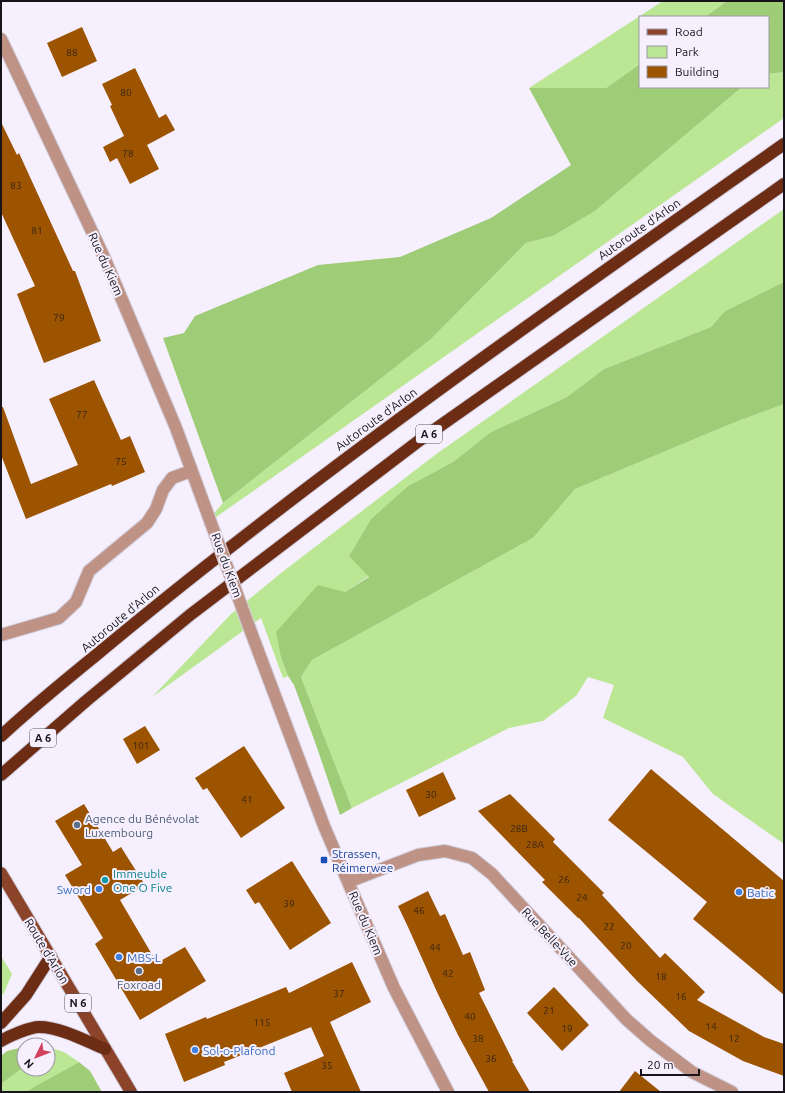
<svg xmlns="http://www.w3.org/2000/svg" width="785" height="1093" font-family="Ubuntu,sans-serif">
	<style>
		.green { fill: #bbe794 }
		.forest { fill: #9fcc76 }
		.building { fill: #9c5400 }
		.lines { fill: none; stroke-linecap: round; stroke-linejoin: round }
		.minor-casing { stroke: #d1ccda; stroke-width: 14 }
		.major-casing { stroke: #d1ccda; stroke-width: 14 }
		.highway-casing { stroke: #d1ccda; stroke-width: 14 }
		.minor { stroke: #be9385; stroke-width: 12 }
		.major { stroke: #8b4329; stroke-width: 12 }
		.highway { stroke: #6d2c14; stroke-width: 12 }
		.minor-bridge-casing { stroke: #d1ccda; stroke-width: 14; stroke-linecap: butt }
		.minor-bridge { stroke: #be9385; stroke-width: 12 }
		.service-dot { fill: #5c6f8a; stroke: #f5effe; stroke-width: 1.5 }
		.transit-dot { fill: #1a4fb4; stroke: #f5effe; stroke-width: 1.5 }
		.culture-dot { fill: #0f9aa8; stroke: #f5effe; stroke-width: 1.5 }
		.shop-dot { fill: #3f7fe0; stroke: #f5effe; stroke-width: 1.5 }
		.labels { text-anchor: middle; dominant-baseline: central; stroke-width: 4; stroke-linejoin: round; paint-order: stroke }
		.number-label { font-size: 10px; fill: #382414 }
		.shield { fill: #f5effe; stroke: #59565e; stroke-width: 1 }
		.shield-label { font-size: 11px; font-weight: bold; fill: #16141a }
		.street-label { font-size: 12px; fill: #16141a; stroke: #f5effe }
		.service-label { font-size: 12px; fill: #4e5e75; stroke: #f5effe; text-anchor: start }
		.transit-label { font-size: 12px; fill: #164399; stroke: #f5effe; text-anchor: start }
		.culture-label { font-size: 12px; fill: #0d838f; stroke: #f5effe; text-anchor: start }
		.shop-label { font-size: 12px; fill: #366cbe; stroke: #f5effe; text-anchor: start }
	</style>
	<rect width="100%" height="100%" fill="#f5effe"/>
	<!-- green -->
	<path class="green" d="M 663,1 L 727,1 L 705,17 L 640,17 L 640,64 L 606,88 L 529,88 Z
		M 784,72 L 784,118 L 202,527 L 223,503 L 431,339 L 526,243 L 553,236 L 595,211 L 742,87 L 768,87 L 768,74 Z
		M 784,209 L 784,282 L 725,311 L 711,327 L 604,369 L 567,397 L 491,432 L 453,462 L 408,486 L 371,519 L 349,556 L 369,576 L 345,592 L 281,657 L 288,676 L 283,678 L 261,618 L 152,697 L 231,614 L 281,573 L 435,455 Z
		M 784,404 L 784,844 L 713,794 L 683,757 L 603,718 L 614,685 L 588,677 L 576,696 L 543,721 L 509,728 L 352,808 L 301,677 L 312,660 L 533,538 L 575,489 L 733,423 Z
		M 1,956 L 12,974 L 4,993 L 1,996 Z
		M 48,1047 L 64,1052 L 79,1062 L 25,1092 L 1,1092 L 1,1084 L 24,1067 L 24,1069 L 48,1069 Z"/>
	<!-- forest -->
	<path class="forest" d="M 727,1 L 784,1 L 784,72 L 768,74 L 768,17 L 705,17 Z
		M 640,64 L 640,87 L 742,87 L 595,211 L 553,236 L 526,243 L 431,339 L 223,503 L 163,338 L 184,333 L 195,316 L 318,265 L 400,257 L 491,218 L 571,165 L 529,88 L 606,88 Z
		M 784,282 L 784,404 L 733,423 L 575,489 L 533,538 L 312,660 L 301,677 L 352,808 L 340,815 L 315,742 L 294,685 L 288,676 L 281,657 L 276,632 L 318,585 L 345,592 L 369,577 L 349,556 L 371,519 L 408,486 L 453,462 L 491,432 L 567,397 L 604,369 L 711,327 L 725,311 Z
		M 24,1047 L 24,1067 L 1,1084 L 1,1056 L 7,1051 Z
		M 79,1062 L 90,1071 L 102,1092 L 25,1092 Z"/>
	<!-- building -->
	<path class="building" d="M 82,27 L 97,61 L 62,77 L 47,43 Z
		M 135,68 L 159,118 L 166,114 L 175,130 L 147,145 L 159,169 L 130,184 L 117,158 L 110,162 L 103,147 L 124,136 L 110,106 L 112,105 L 102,84 Z
		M 1,122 L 17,155 L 19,153 L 73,271 L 75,271 L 101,341 L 44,363 L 17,294 L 35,286 L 1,212 Z
		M 94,380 L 121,440 L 130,436 L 145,472 L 112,486 L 111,484 L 26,519 L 1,455 L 1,407 L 3,407 L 31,484 L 78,465 L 49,399 Z
		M 145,726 L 160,750 L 137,764 L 123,739 Z
		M 244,746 L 285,808 L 241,838 L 207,788 L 203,790 L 195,778 Z
		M 651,769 L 784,881 L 784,995 L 693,919 L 707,902 L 608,820 Z
		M 443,772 L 456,799 L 419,817 L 406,790 Z
		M 510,794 L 555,839 L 553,842 L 604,893 L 602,895 L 660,958 L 665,953 L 705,992 L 697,1000 L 764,1037 L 784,1044 L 784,1076 L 743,1061 L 689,1031 L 637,981 L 579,918 L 578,918 L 542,882 L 545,880 L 478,811 Z
		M 84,804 L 113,852 L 121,847 L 145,885 L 120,900 L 157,963 L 185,947 L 206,981 L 140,1020 L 95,944 L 103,938 L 65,875 L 82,865 L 55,821 Z
		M 292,861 L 331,923 L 290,950 L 259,902 L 255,904 L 246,890 Z
		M 428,891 L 440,916 L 445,914 L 463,955 L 470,952 L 485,990 L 479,993 L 513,1061 L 512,1061 L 530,1092 L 489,1092 L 458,1035 L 437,992 L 408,927 L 398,906 Z
		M 352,962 L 371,1002 L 330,1022 L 361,1092 L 292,1092 L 284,1073 L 324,1056 L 311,1027 L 224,1062 L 225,1065 L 184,1082 L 165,1034 L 206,1017 L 207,1019 L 286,987 L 289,993 Z
		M 554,987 L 589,1025 L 562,1051 L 527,1013 Z
		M 635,1071 L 661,1092 L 619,1092 Z"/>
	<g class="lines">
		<!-- minor casing -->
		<g class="minor-casing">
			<path id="minor" d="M 1,39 L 104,257 L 176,428 L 208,515
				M 251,632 L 324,826 L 348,882 L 394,988 L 448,1092
				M 1,635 L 59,618 L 76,602 L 89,571 L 147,523 L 156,509 L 163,490 L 172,478 L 191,471
				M 348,882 L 418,855 L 445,851 L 472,858 L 492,874 L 627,1020 L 651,1041 L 692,1072 L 732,1092"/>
		</g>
		<!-- major casing -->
		<g class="major-casing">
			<path id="major" d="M 1,873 L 131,1092"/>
		</g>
		<!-- highway casing -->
		<g class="highway-casing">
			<path id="highway" d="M 1,736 C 31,708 63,682 95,656 C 142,617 189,579 237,542 C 415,403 600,274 784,144
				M 1,775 L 86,701 L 190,615 L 420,440 L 784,184
				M 1,1023 L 26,995 L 51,956
				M 1,1041 C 9,1036 30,1027 39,1027 C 60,1027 86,1041 105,1049"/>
		</g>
		<!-- minor -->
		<use href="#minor" class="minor"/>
		<!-- major -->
		<use href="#major" class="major"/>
		<!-- highway -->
		<use href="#highway" class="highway"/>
		<!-- minor-bridge casing -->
		<g class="minor-bridge-casing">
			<path id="minor-bridge" d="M 208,515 L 251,632"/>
		</g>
		<!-- minor-bridge -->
		<use href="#minor-bridge" class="minor-bridge"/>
	</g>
	<!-- markers -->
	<g class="service-dot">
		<circle cx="77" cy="825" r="4"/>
		<circle cx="139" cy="971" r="4"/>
	</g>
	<rect class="transit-dot" x="320" y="856" width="8" height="8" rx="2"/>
	<circle class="culture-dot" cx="105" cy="880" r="4"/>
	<g class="shop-dot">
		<circle cx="99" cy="889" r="4"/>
		<circle cx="739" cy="892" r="4"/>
		<circle cx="119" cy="957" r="4"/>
		<circle cx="195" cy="1050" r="4"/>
	</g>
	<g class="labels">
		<!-- number labels -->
		<g class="number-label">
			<text x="72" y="52">88</text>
			<text x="126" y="92">80</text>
			<text x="128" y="153">78</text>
			<text x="16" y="185">83</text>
			<text x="37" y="230">81</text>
			<text x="59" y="317">79</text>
			<text x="82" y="414">77</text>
			<text x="121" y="461">75</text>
			<text x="141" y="745">101</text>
			<text x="431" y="794">30</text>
			<text x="247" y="799">41</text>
			<text x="519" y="828">28B</text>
			<text x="535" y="844">28A</text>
			<text x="564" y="879">26</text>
			<text x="582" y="897">24</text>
			<text x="289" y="903">39</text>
			<text x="419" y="910">46</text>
			<text x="609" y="926">22</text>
			<text x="626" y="945">20</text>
			<text x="435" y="947">44</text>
			<text x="448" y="973">42</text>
			<text x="661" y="976">18</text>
			<text x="339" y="993">37</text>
			<text x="681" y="996">16</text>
			<text x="549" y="1010">21</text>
			<text x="470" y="1016">40</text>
			<text x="262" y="1022">115</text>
			<text x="711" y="1026">14</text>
			<text x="567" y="1028">19</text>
			<text x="478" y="1038">38</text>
			<text x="734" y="1038">12</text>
			<text x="491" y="1058">36</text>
			<text x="327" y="1065">35</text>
		</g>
		<!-- shield labels -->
		<g class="shield">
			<rect x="416" y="425" width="26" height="18" rx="3"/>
			<rect x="30" y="729" width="26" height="18" rx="3"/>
			<rect x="65" y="994" width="26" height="18" rx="3"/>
		</g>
		<g class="shield-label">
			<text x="429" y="434">A 6</text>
			<text x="43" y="738">A 6</text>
			<text x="78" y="1003">N 6</text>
		</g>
		<!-- street labels -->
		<g class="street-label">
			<text transform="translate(639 229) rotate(-35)">Autoroute d'Arlon</text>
			<text transform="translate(106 264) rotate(66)">Rue du Kiem</text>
			<text transform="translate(376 419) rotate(-36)">Autoroute d'Arlon</text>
			<text transform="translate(227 565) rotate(70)">Rue du Kiem</text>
			<text transform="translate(120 618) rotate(-40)">Autoroute d'Arlon</text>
			<text transform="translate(366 923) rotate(67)">Rue du Kiem</text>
			<text transform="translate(550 937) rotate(47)">Rue Belle-Vue</text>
			<text transform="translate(47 951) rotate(59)">Route d'Arlon</text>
		</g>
		<!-- service labels -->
		<g class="service-label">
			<text x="85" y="818">Agence du Bénévolat<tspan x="85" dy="14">Luxembourg</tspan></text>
			<text x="139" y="984" text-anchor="middle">Foxroad</text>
		</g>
		<!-- transit labels -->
		<g class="transit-label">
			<text x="332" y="853">Strassen,<tspan x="332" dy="14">Réimerwee</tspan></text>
		</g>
		<!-- culture labels -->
		<g class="culture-label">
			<text x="113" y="873">Immeuble<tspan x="113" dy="14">One O Five</tspan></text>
		</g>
		<!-- shop labels -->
		<g class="shop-label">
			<text x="91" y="889" text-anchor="end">Sword</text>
			<text x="747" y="892">Batic</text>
			<text x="127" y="957">MBS-L</text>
			<text x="203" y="1050">Sol-o-Plafond</text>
		</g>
	</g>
	<!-- border -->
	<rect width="785" height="1093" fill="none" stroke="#16141a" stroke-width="4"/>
	<!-- legend -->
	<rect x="639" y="16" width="130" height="72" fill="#f5effe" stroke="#9c97a3"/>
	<rect x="647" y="29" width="20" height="6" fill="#8b4329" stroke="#9c97a3"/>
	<text x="675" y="36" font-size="12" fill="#16141a">Road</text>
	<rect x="647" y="46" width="20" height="12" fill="#bbe794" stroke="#9c97a3"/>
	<text x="675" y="56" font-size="12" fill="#16141a">Park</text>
	<rect x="647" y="66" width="20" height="12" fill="#9c5400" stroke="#9c97a3"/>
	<text x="675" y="76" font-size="12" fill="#16141a">Building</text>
	<!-- north arrow -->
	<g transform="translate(36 1057) rotate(227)"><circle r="19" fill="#f5effe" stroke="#9c97a3"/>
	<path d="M0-3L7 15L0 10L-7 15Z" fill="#d1405d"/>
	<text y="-6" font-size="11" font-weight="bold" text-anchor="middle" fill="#16141a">N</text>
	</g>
	<!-- scale -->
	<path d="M641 1069v6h58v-6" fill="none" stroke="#16141a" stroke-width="2"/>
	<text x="647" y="1069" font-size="12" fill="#16141a" stroke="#f5effe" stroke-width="3" paint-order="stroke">20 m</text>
</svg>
